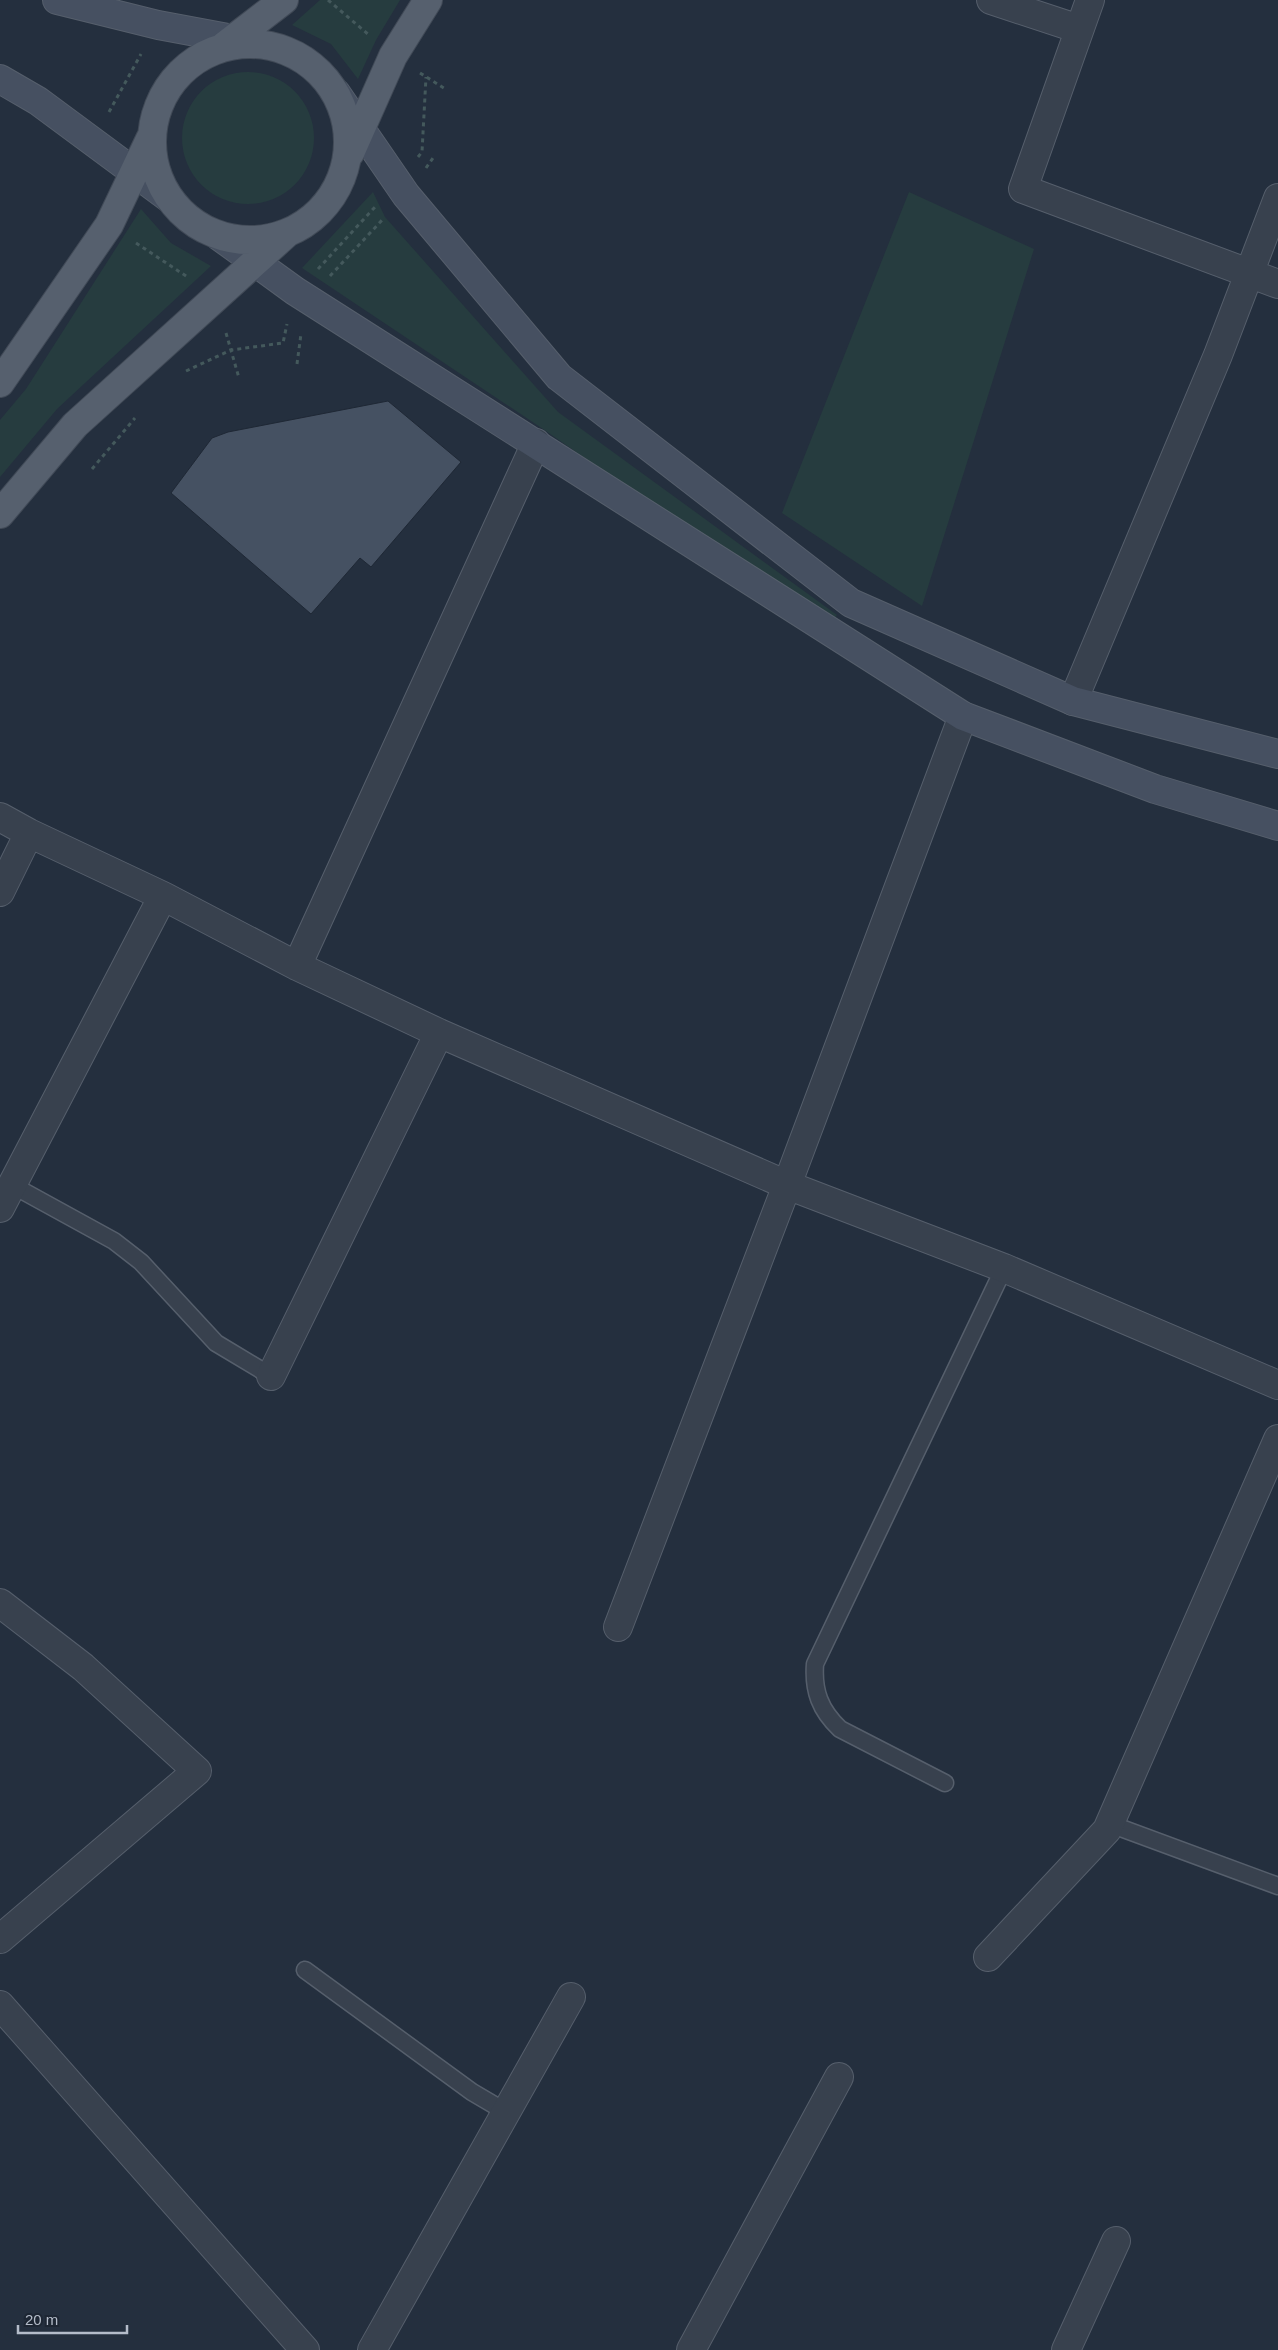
<svg xmlns="http://www.w3.org/2000/svg" width="1278" height="2350" font-family="Helvetica,sans-serif">
	<style>
		.green { fill: #263c3f }
		.building { fill: #455162; stroke: #1f2835 }
		.lines { fill: none; stroke-linecap: round; stroke-linejoin: round }
		.lane-casing { stroke: #565f6c; stroke-width: 19 }
		.street-casing { stroke: #565f6c; stroke-width: 30 }
		.secondary-casing { stroke: #565f6c; stroke-width: 30 }
		.primary-casing { stroke: #414a57; stroke-width: 30 }
		.path { stroke: #44595c; stroke-width: 3; stroke-dasharray: 4 4; stroke-linecap: butt }
		.lane { stroke: #38414e; stroke-width: 16 }
		.street { stroke: #38414e; stroke-width: 28 }
		.secondary { stroke: #465061; stroke-width: 28 }
		.primary { stroke: #56606e; stroke-width: 28 }
	</style>
	<rect width="100%" height="100%" fill="#242f3e"/>
	<!-- green -->
	<path class="green" d="M 320,0 L 400,0 L 376,40 L 358,79 L 331,44 L 292,25 Z
		M182 138a66 66 0 1 1 132 0a66 66 0 1 1-132 0Z
		M 373,192 L 385,217 L 558,412 L 837,615 L 828,627 L 543,429 L 302,268 Z
		M 909,192 L 1034,249 L 922,606 L 782,513 Z
		M 141,209 L 171,243 L 211,266 L 57,409 L 0,477 L 0,420 L 26,389 Z"/>
	<!-- building -->
	<path class="building" d="M 388,401 L 461,462 L 371,567 L 360,558 L 311,614 L 171,493 L 212,438 L 228,432 Z"/>
	<g class="lines">
		<!-- lane casing -->
		<g class="lane-casing">
			<path id="lane" d="M 12,1185 L 114,1241 L 141,1262 L 216,1343 L 271,1376
				M 945,1783 L 840,1729 C 820,1710 813,1691 815,1664 L 1004,1268
				M 1110,1824 L 1278,1886
				M 305,1970 L 472,2092 L 506,2112"/>
		</g>
		<!-- street casing -->
		<g class="street-casing">
			<path id="street" d="M 991,0 L 1079,29
				M 1090,0 L 1023,189 L 1278,284
				M 1073,701 L 1218,355 L 1278,198
				M 0,817 L 29,833 L 163,896 L 297,966 L 439,1033 L 787,1185 L 1004,1268 L 1278,1385
				M 0,892 L 29,833
				M 297,966 L 536,443
				M 0,1208 L 163,896
				M 271,1376 L 439,1033
				M 0,1603 L 83,1667 L 197,1771 L 0,1939
				M 618,1627 L 787,1185 L 963,716
				M 988,1957 L 1107,1830 L 1278,1439
				M 0,2005 L 305,2350
				M 372,2350 L 571,1997
				M 691,2350 L 839,2077
				M 1066,2350 L 1116,2241"/>
		</g>
		<!-- secondary casing -->
		<g class="secondary-casing">
			<path id="secondary" d="M 57,0 L 158,25 L 255,43
				M 0,79 L 38,101 L 169,198
				M 336,93 L 406,195 L 559,377 L 851,603 L 1073,701 L 1278,754
				M 219,236 L 295,291 L 963,716 L 1155,789 L 1278,826"/>
		</g>
		<!-- primary casing -->
		<g class="primary-casing">
			<path id="primary" d="M152 142a98 98 0 1 1 196 0a98 98 0 1 1-196 0Z
				M 224,46 L 284,0
				M 350,153 L 393,56 L 428,0
				M 0,383 L 109,225 L 150,139
				M 0,514 L 75,425 L 286,234"/>
		</g>
		<!-- path -->
		<path class="path" d="M 328,0 L 369,35
			M 420,73 L 447,90
			M 109,112 L 141,54
			M 418,157 L 422,152 L 426,77
			M 426,168 L 433,158
			M 136,243 L 189,278
			M 318,269 L 375,207
			M 330,276 L 384,218
			M 226,333 L 239,378
			M 297,364 L 301,334
			M 186,371 L 231,350 L 283,343 L 287,324
			M 92,469 L 135,418"/>
		<!-- lane -->
		<use href="#lane" class="lane"/>
		<!-- street -->
		<use href="#street" class="street"/>
		<!-- secondary -->
		<use href="#secondary" class="secondary"/>
		<!-- primary -->
		<use href="#primary" class="primary"/>
	</g>
	<!-- scale -->
	<path d="M18 2325v8h109v-8" fill="none" stroke="#b4bcc9" stroke-width="2.5"/>
	<text x="25" y="2325" font-size="15" fill="#b4bcc9" stroke="#1d2633" stroke-width="4" paint-order="stroke">20 m</text>
</svg>
